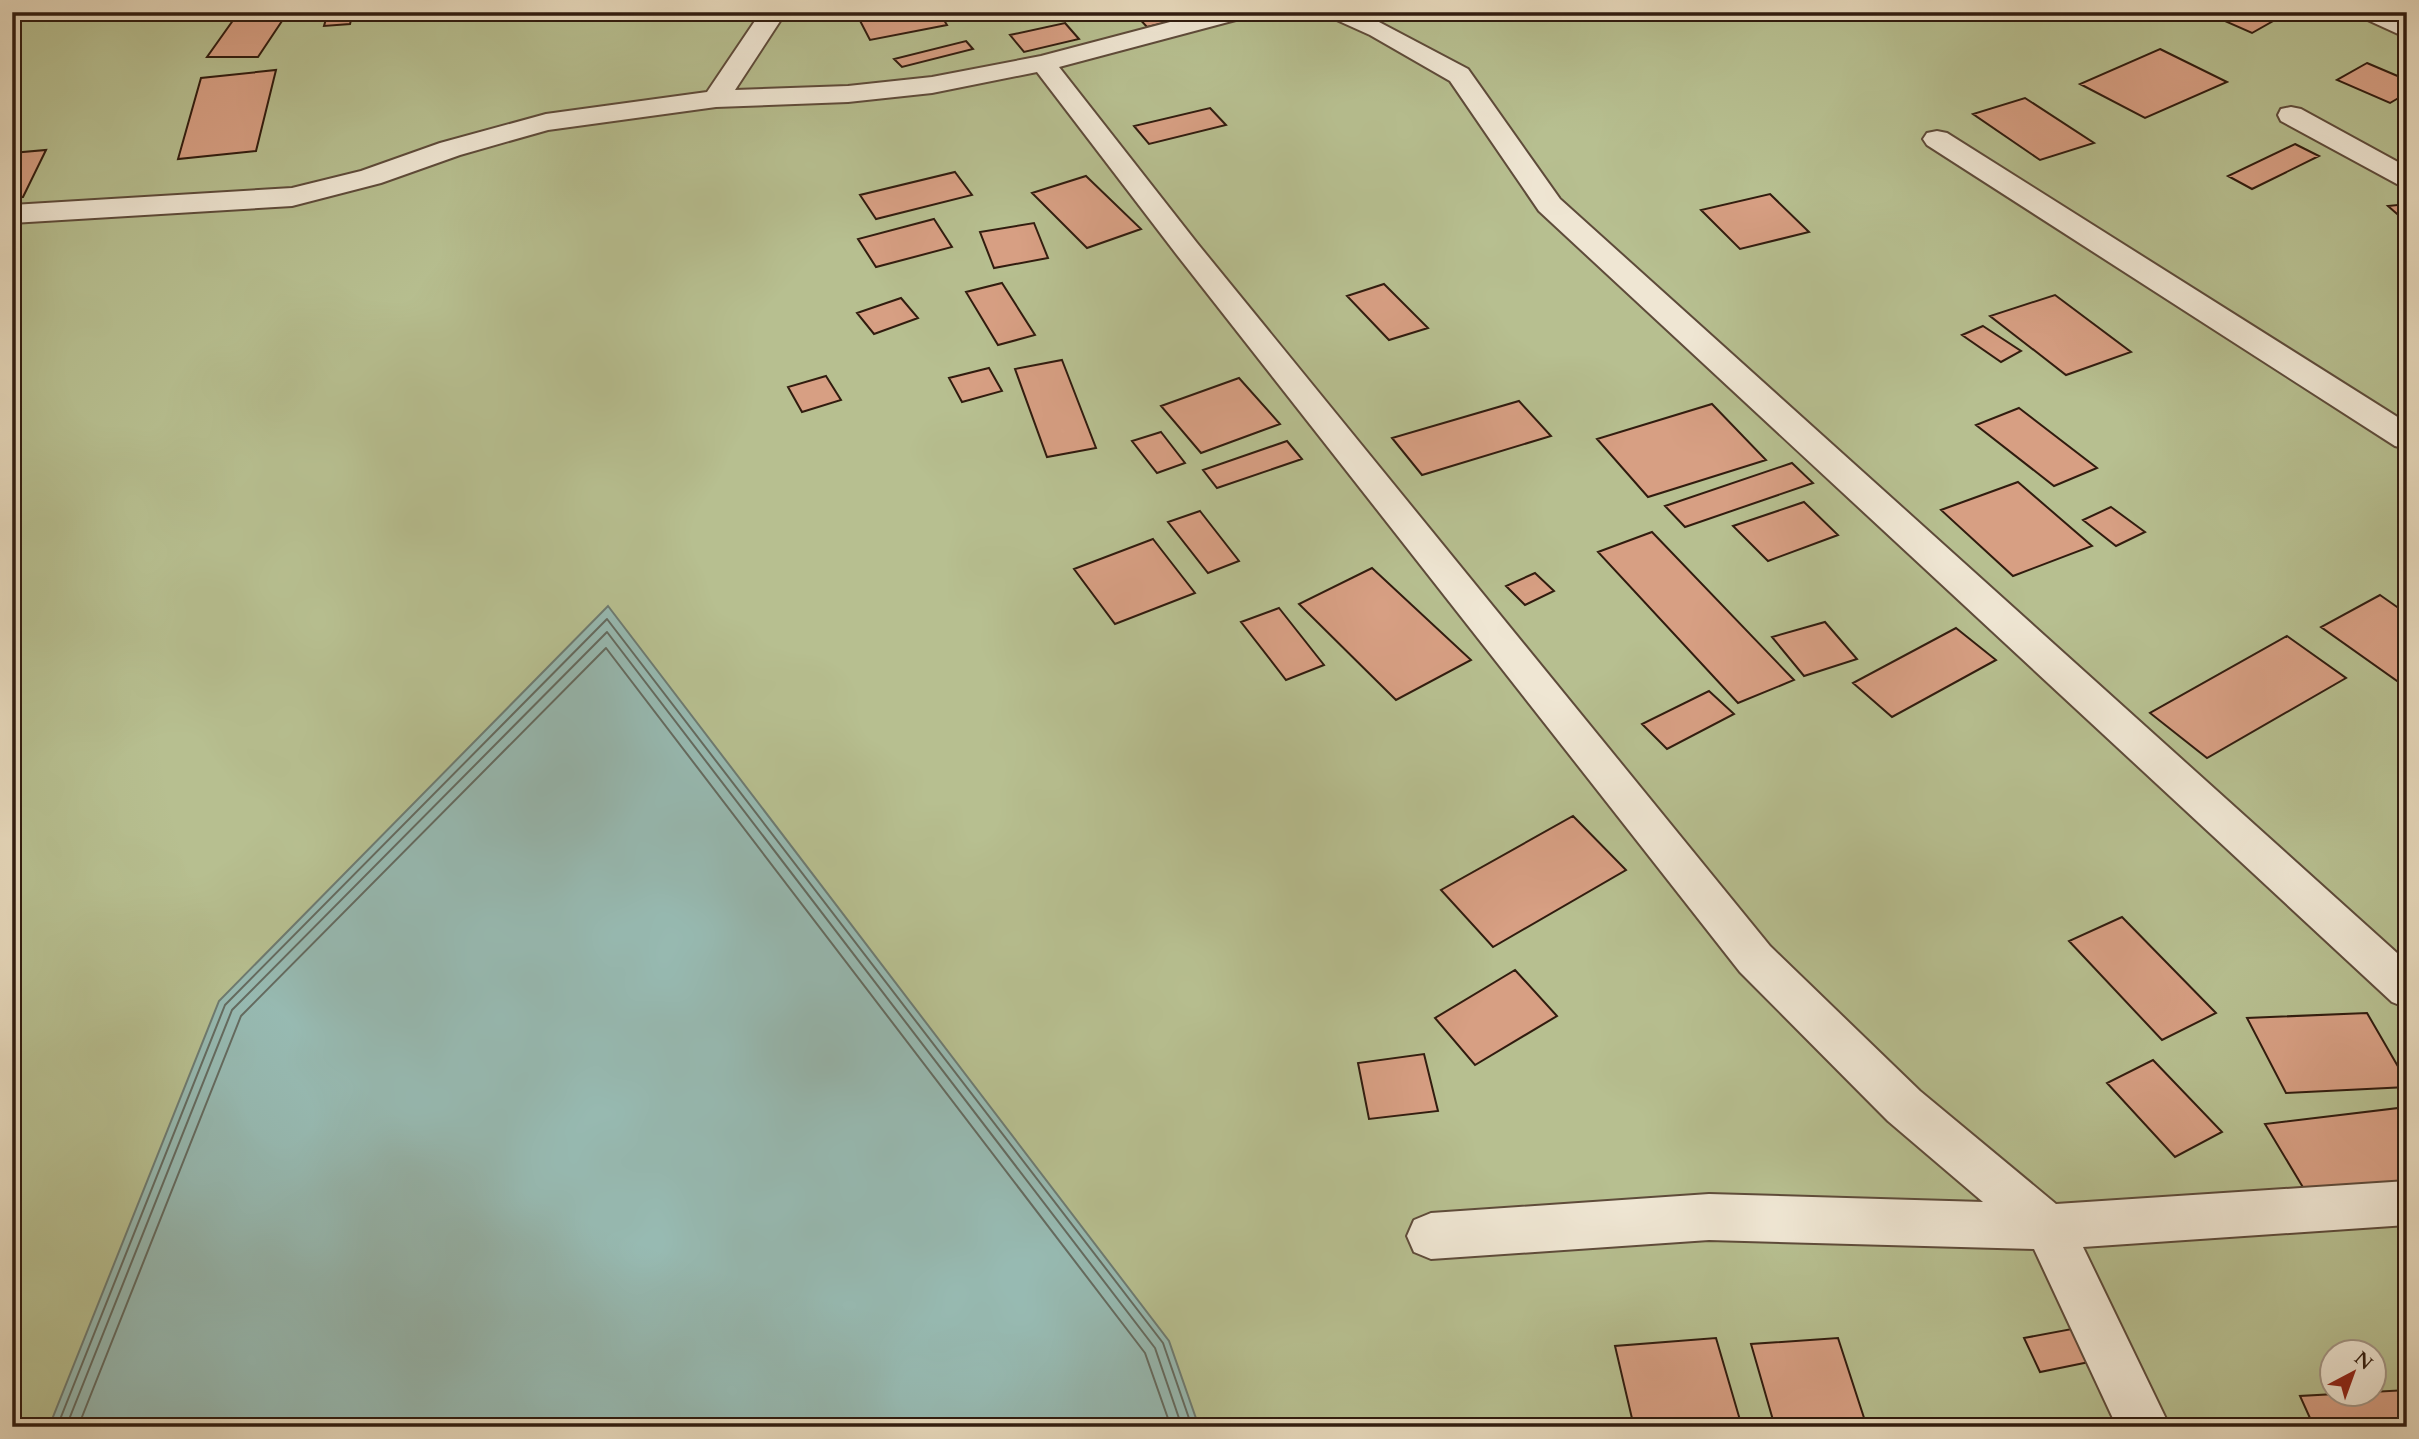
<svg xmlns="http://www.w3.org/2000/svg" width="2419" height="1439" font-family="Cardo,serif">
	<style>
		.green { fill: #b7bf90; stroke: #746e50; stroke-width: 2; fill-rule: evenodd }
		.water { fill: #97bab2; stroke: #6e7b71; stroke-width: 2 }
		.lines { fill: none; stroke-linecap: round; stroke-linejoin: round }
		.shore { stroke: #646b60; stroke-width: 2 }
		.building { fill: #d79f83; stroke: #311c0f; stroke-width: 2 }
		.street-casing { stroke: #5e4b3a; stroke-width: 4 }
		.street { fill: #efe6d3; fill-rule: evenodd }
	</style>
	<rect width="100%" height="100%" fill="#e7d9bc"/>
	<filter id="stains"><feTurbulence type="fractalNoise" baseFrequency=".00286" numOctaves="4"/><feColorMatrix values="0 0 0 0 .2 0 0 0 0 .09 0 0 0 0 .02 0 0 0 .5 -.17"/></filter>
	<radialGradient id="worn" r=".72"><stop offset=".6" stop-color="#630" stop-opacity="0"/><stop offset="1" stop-color="#630" stop-opacity=".3"/></radialGradient>
	<!-- green -->
	<path class="green" d="M 12,12 L 2407,12 L 2407,1427 L 12,1427 ZM 2332,1352 L 2374,1352 L 2374,1394 L 2332,1394 Z"/>
	<!-- water -->
	<path class="water" d="M 608,606 L 1169,1341 L 1199,1427 L 49,1427 L 219,1001 Z"/>
	<g class="lines">
		<!-- shore -->
		<path class="shore" d="M 57,1427 L 225,1005 L 607,619 L 1163,1343 L 1192,1427
			M 66,1427 L 232,1010 L 607,632 L 1155,1348 L 1182,1427
			M 78,1427 L 241,1016 L 606,648 L 1145,1353 L 1171,1427"/>
	</g>
	<!-- building -->
	<path class="building" d="M 239,12 L 288,12 L 258,57 L 207,57 Z
		M 328,12 L 353,12 L 350,24 L 324,26 Z
		M 863,12 L 939,12 L 947,25 L 870,40 L 856,13 Z
		M 1133,12 L 1170,12 L 1178,20 L 1147,27 Z
		M 2245,12 L 2289,12 L 2252,33 L 2227,22 Z
		M 1065,23 L 1079,39 L 1024,52 L 1010,35 Z
		M 966,41 L 973,49 L 902,67 L 894,59 Z
		M 2160,49 L 2227,82 L 2145,118 L 2080,84 Z
		M 2367,63 L 2407,80 L 2407,93 L 2390,103 L 2337,80 Z
		M 276,70 L 256,151 L 178,159 L 201,78 Z
		M 2025,98 L 2094,143 L 2040,160 L 1973,114 Z
		M 1210,108 L 1226,125 L 1149,144 L 1134,126 Z
		M 2295,144 L 2319,156 L 2252,189 L 2228,176 Z
		M 46,150 L 23,197 L 12,198 L 12,153 Z
		M 955,172 L 972,195 L 876,219 L 860,195 Z
		M 1086,176 L 1141,229 L 1087,248 L 1032,193 Z
		M 1770,194 L 1809,232 L 1740,249 L 1701,210 Z
		M 2407,204 L 2407,220 L 2404,220 L 2388,206 Z
		M 934,219 L 952,247 L 876,267 L 858,239 Z
		M 1034,223 L 1048,258 L 994,268 L 980,232 Z
		M 1002,283 L 1035,335 L 998,345 L 966,292 Z
		M 1384,284 L 1428,328 L 1389,340 L 1347,296 Z
		M 2055,295 L 2131,352 L 2066,375 L 1990,316 Z
		M 901,298 L 918,318 L 874,334 L 857,313 Z
		M 1983,326 L 2021,351 L 2001,362 L 1962,335 Z
		M 1062,360 L 1096,448 L 1047,457 L 1015,369 Z
		M 989,368 L 1002,391 L 962,402 L 949,378 Z
		M 826,376 L 841,400 L 802,412 L 788,387 Z
		M 1239,378 L 1280,424 L 1201,453 L 1161,406 Z
		M 1519,401 L 1551,436 L 1422,475 L 1392,438 Z
		M 1712,404 L 1766,460 L 1648,497 L 1597,439 Z
		M 2019,408 L 2097,468 L 2054,486 L 1976,425 Z
		M 1161,432 L 1185,463 L 1157,473 L 1132,441 Z
		M 1287,441 L 1302,459 L 1217,488 L 1203,470 Z
		M 1792,463 L 1813,483 L 1685,527 L 1665,506 Z
		M 2018,482 L 2092,546 L 2013,576 L 1941,510 Z
		M 1804,502 L 1838,535 L 1768,561 L 1733,526 Z
		M 2111,507 L 2145,532 L 2116,546 L 2083,520 Z
		M 1200,511 L 1239,561 L 1208,573 L 1168,522 Z
		M 1652,532 L 1794,680 L 1738,703 L 1598,552 Z
		M 1153,539 L 1195,593 L 1115,624 L 1074,569 Z
		M 1372,568 L 1471,660 L 1396,700 L 1299,604 Z
		M 1535,573 L 1554,591 L 1525,605 L 1506,586 Z
		M 2380,595 L 2407,614 L 2407,688 L 2321,627 Z
		M 1279,608 L 1324,665 L 1286,680 L 1241,622 Z
		M 1825,622 L 1857,659 L 1804,676 L 1772,637 Z
		M 1956,628 L 1996,660 L 1892,717 L 1853,683 Z
		M 2287,636 L 2346,678 L 2207,758 L 2150,713 Z
		M 1709,691 L 1734,714 L 1667,749 L 1642,724 Z
		M 1573,816 L 1626,870 L 1493,947 L 1441,890 Z
		M 2122,917 L 2216,1013 L 2162,1040 L 2069,941 Z
		M 1515,970 L 1557,1016 L 1475,1065 L 1435,1018 Z
		M 2367,1013 L 2407,1082 L 2407,1087 L 2286,1093 L 2247,1018 Z
		M 1424,1054 L 1438,1111 L 1369,1119 L 1358,1063 Z
		M 2153,1060 L 2222,1132 L 2175,1157 L 2107,1083 Z
		M 2407,1107 L 2407,1181 L 2307,1194 L 2265,1124 Z
		M 2077,1328 L 2094,1361 L 2040,1372 L 2024,1338 Z
		M 1716,1338 L 1740,1420 L 1634,1427 L 1615,1346 Z
		M 1838,1338 L 1867,1427 L 1775,1427 L 1751,1344 Z
		M 2407,1390 L 2407,1427 L 2314,1427 L 2300,1396 Z"/>
	<g class="lines">
		<!-- street casing -->
		<g class="street-casing">
			<path id="street" d="M 761,12 L 786,12 L 735,90 L 848,86 L 932,77 L 1041,56 L 1208,12 L 1250,12 L 1247,17 L 1059,67 L 1197,243 L 1770,946 L 1920,1091 L 2056,1204 L 2407,1181 L 2407,1225 L 2083,1247 L 2170,1427 L 2117,1427 L 2034,1249 L 1709,1240 L 1431,1259 L 1414,1252 L 1407,1236 L 1414,1220 L 1431,1213 L 1709,1194 L 1983,1202 L 1888,1121 L 1740,972 L 1177,255 L 1037,72 L 932,93 L 848,102 L 716,107 L 548,130 L 460,155 L 381,183 L 292,206 L 12,223 L 12,205 L 292,188 L 361,171 L 440,143 L 546,114 L 707,92 Z
				M 1327,12 L 1360,12 L 1468,69 L 1560,199 L 2407,962 L 2407,1008 L 2392,1002 L 1539,211 L 1450,81 L 1370,35 L 1330,17 Z
				M 2358,12 L 2390,12 L 2407,20 L 2407,38 L 2361,17 Z
				M 2291,107 L 2301,109 L 2407,167 L 2407,186 L 2397,184 L 2281,121 L 2278,115 L 2281,109 Z
				M 1937,131 L 1947,133 L 2407,423 L 2407,449 L 2395,446 L 1927,145 L 1923,139 L 1927,133 Z"/>
		</g>
		<!-- street -->
		<use href="#street" class="street"/>
	</g>
	<!-- margin -->
	<rect width="2419" height="1439" fill="none" stroke="#e7d9bc" stroke-width="42"/>
	<rect x="14" y="14" width="2391" height="1411" fill="none" stroke="#311c0f" stroke-width="3.5"/>
	<rect x="21" y="21" width="2377" height="1397" fill="none" stroke="#311c0f" stroke-width="2"/>
	<!-- north arrow -->
	<g transform="translate(2353 1373) rotate(41)"><circle r="33" fill="#efe6d3" stroke="#a39585" stroke-width="2"/>
	<path d="M0-5L12 26L0 18L-12 26Z" fill="#8f2418"/>
	<text y="-10" font-size="19" font-weight="bold" text-anchor="middle" fill="#311c0f">N</text>
	</g>
	<rect width="100%" height="100%" filter="url(#stains)"/>
	<rect width="100%" height="100%" fill="url(#worn)"/>
</svg>
